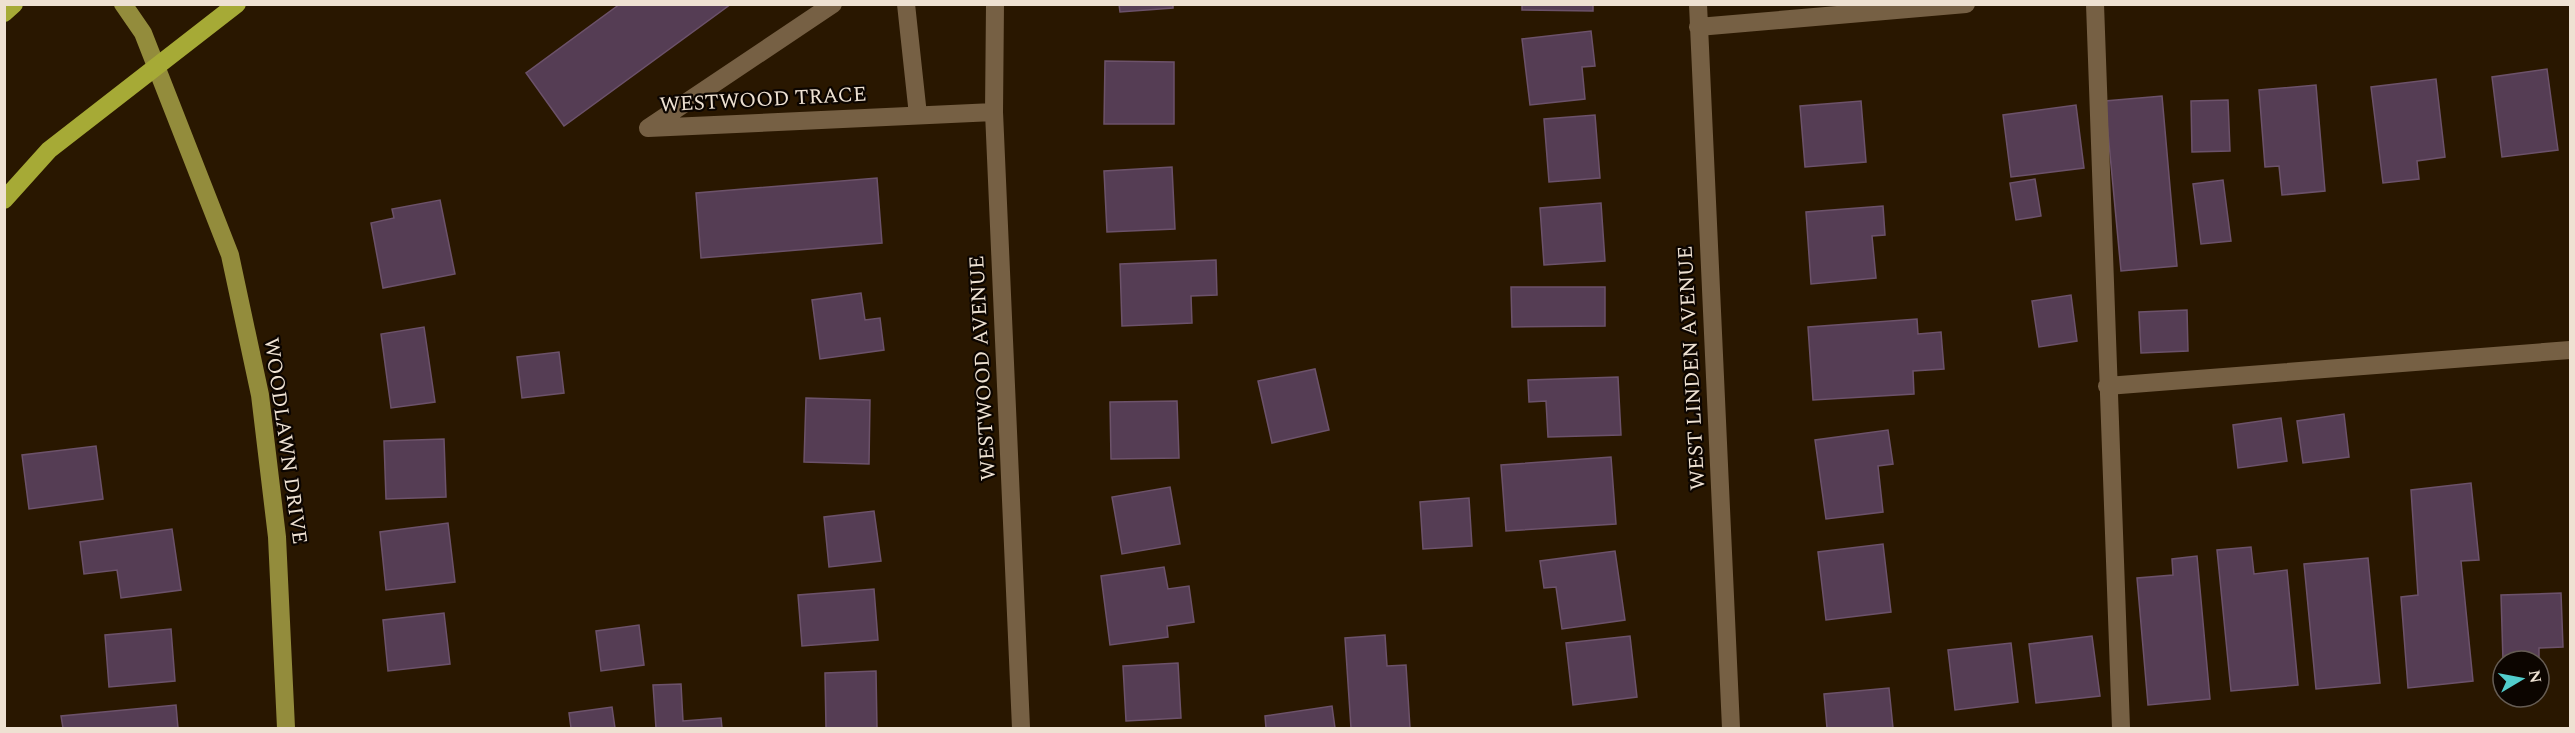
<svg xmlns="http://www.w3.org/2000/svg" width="2575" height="733" font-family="Spectral,serif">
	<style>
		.building { fill: #553d54; stroke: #6c526a; stroke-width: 1.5 }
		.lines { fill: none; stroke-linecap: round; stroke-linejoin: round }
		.minor { stroke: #766044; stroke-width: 18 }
		.major { stroke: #938c3c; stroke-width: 18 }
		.highway { stroke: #a6aa36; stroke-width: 18 }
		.labels { text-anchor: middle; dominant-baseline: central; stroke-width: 4.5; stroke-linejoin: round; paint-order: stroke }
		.street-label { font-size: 21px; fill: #eee1d2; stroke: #0c0500 }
	</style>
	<rect width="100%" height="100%" fill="#291700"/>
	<!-- building -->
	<path class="building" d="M 620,4 L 731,4 L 564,126 L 526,73 Z
		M 1119,4 L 1173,4 L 1173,8 L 1120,12 Z
		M 1522,4 L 1593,4 L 1593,11 L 1522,10 Z
		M 1591,31 L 1595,66 L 1582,67 L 1585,99 L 1530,105 L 1522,39 Z
		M 1105,61 L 1174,62 L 1174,124 L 1104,124 Z
		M 2547,69 L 2558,150 L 2502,157 L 2492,77 Z
		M 2436,79 L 2445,157 L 2417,161 L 2419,179 L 2383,183 L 2371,87 Z
		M 2316,85 L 2325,191 L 2282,195 L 2279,166 L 2265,167 L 2259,90 Z
		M 2162,96 L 2177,266 L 2121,271 L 2105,101 Z
		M 2228,100 L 2230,151 L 2192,152 L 2191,101 Z
		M 1861,101 L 1866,162 L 1805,167 L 1800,106 Z
		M 2076,105 L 2084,168 L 2011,177 L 2003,115 Z
		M 1595,115 L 1600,178 L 1549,182 L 1544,119 Z
		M 1172,167 L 1175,229 L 1107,232 L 1104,171 Z
		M 877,178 L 882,243 L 701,258 L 696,193 Z
		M 2035,179 L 2041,216 L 2016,220 L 2010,183 Z
		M 2223,180 L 2231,241 L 2201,244 L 2193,184 Z
		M 440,200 L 455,274 L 383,288 L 371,223 L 394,218 L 392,209 Z
		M 1601,203 L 1605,261 L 1544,265 L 1540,208 Z
		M 1883,206 L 1885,235 L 1872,236 L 1876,278 L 1811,284 L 1806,212 Z
		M 1216,260 L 1217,295 L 1191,296 L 1192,323 L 1122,326 L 1120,264 Z
		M 1511,287 L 1605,287 L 1605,326 L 1512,327 Z
		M 861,293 L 865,320 L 880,318 L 884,350 L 820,359 L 812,300 Z
		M 2071,295 L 2077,341 L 2039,347 L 2032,301 Z
		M 2187,310 L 2188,351 L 2141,353 L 2139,312 Z
		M 1917,319 L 1918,334 L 1941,332 L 1944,369 L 1913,371 L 1914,394 L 1813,400 L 1808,327 Z
		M 424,327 L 435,402 L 391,408 L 381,334 Z
		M 559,352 L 564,393 L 522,398 L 517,357 Z
		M 1315,369 L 1329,430 L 1272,443 L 1258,381 Z
		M 1618,377 L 1621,435 L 1548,437 L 1546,401 L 1529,402 L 1528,380 Z
		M 806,398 L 870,400 L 869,464 L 804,462 Z
		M 1177,401 L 1179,458 L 1111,459 L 1110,402 Z
		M 2344,414 L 2349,457 L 2303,463 L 2297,421 Z
		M 2281,418 L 2287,461 L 2238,468 L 2233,425 Z
		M 1888,430 L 1893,464 L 1878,466 L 1883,512 L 1826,519 L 1815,440 Z
		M 444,439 L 446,497 L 386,499 L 384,441 Z
		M 96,446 L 103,499 L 29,509 L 22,455 Z
		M 1611,457 L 1616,524 L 1506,531 L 1501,465 Z
		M 2471,483 L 2479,560 L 2461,561 L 2473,681 L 2408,688 L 2401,597 L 2418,595 L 2411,490 Z
		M 1170,487 L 1180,544 L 1122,554 L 1112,497 Z
		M 1469,498 L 1472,546 L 1423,549 L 1420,502 Z
		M 874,511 L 881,561 L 829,567 L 824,517 Z
		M 448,523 L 455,582 L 386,590 L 380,532 Z
		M 172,529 L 181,590 L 121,598 L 117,570 L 84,574 L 80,542 Z
		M 1883,544 L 1891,612 L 1826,620 L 1818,552 Z
		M 2251,547 L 2254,574 L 2287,570 L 2298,685 L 2231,691 L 2217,550 Z
		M 1615,551 L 1625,620 L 1562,629 L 1556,587 L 1544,588 L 1540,561 Z
		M 2197,556 L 2210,699 L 2148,705 L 2137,578 L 2173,575 L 2172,559 Z
		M 2368,558 L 2380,683 L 2316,689 L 2304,564 Z
		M 1164,567 L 1168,589 L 1189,586 L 1194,622 L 1167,626 L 1168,637 L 1110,645 L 1101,576 Z
		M 874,589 L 878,640 L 802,646 L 798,595 Z
		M 2561,593 L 2563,647 L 2539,648 L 2539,664 L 2539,661 L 2503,661 L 2501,595 Z
		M 444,613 L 450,664 L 388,671 L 383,620 Z
		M 639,625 L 644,665 L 601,671 L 596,631 Z
		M 171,629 L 175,681 L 109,687 L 105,635 Z
		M 1385,635 L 1387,666 L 1406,665 L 1410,728 L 1351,728 L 1345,638 Z
		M 1630,636 L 1637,697 L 1573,705 L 1566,643 Z
		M 2092,636 L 2100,696 L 2036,703 L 2029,644 Z
		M 2011,643 L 2018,702 L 1955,710 L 1948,650 Z
		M 1178,663 L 1181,718 L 1126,721 L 1123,666 Z
		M 876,671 L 877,728 L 826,728 L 825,673 Z
		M 681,684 L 683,721 L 721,718 L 722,728 L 656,728 L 653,685 Z
		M 1889,688 L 1893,728 L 1827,728 L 1824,694 Z
		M 176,705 L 178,728 L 63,728 L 61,716 Z
		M 1332,706 L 1335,728 L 1266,728 L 1265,716 Z
		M 612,707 L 615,728 L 571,728 L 569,713 Z"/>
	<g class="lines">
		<!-- minor -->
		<path class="minor" d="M 833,4 L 648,128 L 994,112
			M 906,4 L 918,115
			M 995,4 L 994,112 L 1021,728
			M 1698,4 L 1731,728
			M 2095,4 L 2121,728
			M 1698,27 L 1966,4
			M 2107,386 L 2570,350"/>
		<!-- major -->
		<path class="major" d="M 123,4 L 143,33 L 230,255 L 260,395 L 277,537 L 286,728"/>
		<!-- highway -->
		<path class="highway" d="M 4,13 L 14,4
			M 4,200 L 49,150 L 237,4"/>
	</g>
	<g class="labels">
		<!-- street labels -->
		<g class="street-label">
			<text transform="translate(763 100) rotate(-3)">WESTWOOD TRACE</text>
			<text transform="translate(983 368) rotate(-93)">WESTWOOD AVENUE</text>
			<text transform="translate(1692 368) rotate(-93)">WEST LINDEN AVENUE</text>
			<text transform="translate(285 441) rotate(82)">WOODLAWN DRIVE</text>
		</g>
	</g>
	<!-- border -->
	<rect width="2575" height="733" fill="none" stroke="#eee1d2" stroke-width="12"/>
	<!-- north arrow -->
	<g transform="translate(2521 679) rotate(80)"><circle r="28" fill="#0c0500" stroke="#665d54" stroke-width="1.5"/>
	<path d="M0-4.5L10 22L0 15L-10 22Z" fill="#52cdcc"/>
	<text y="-9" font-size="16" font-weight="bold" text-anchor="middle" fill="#eee1d2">N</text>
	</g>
</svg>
